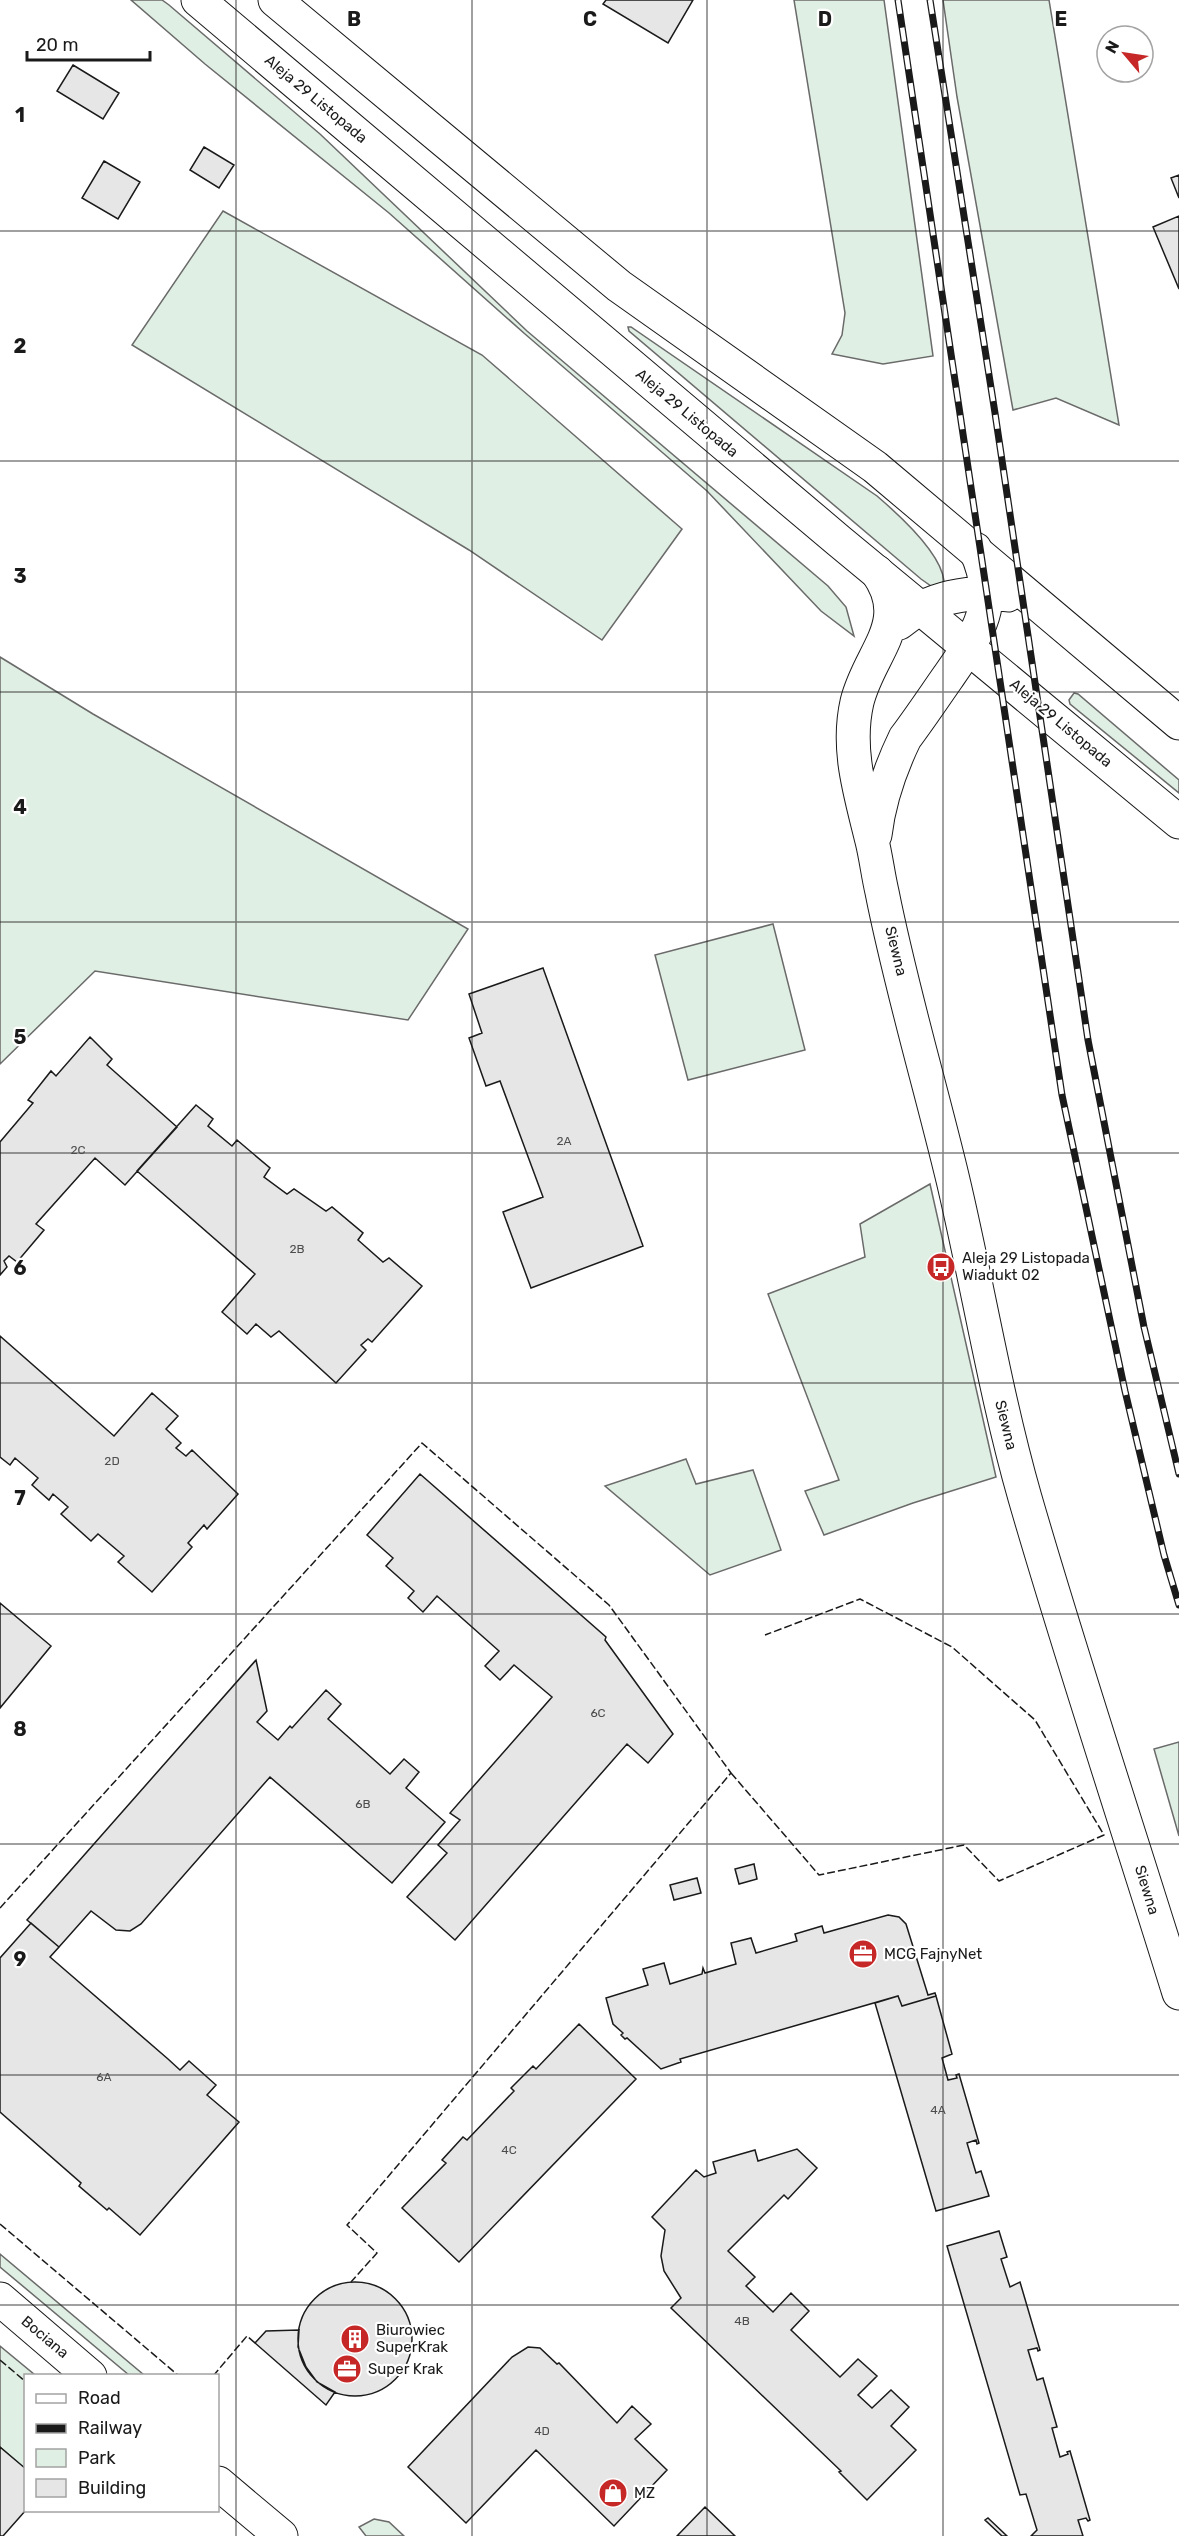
<svg xmlns="http://www.w3.org/2000/svg" width="1179" height="2536" font-family="Rubik,sans-serif">
	<style>
		.green { fill: #e0efe3; stroke: #6a6a6a; stroke-width: 1.5 }
		.building { fill: #e6e6e6; stroke: #1a1a1a; stroke-width: 1.5 }
		.lines { fill: none; stroke-linecap: round; stroke-linejoin: round }
		.minor-casing { stroke: #1a1a1a; stroke-width: 35 }
		.major-casing { stroke: #1a1a1a; stroke-width: 35 }
		.minor { stroke: #fff; stroke-width: 33 }
		.major { stroke: #fff; stroke-width: 33 }
		.rail-casing { stroke: #1a1a1a; stroke-width: 7 }
		.rail { stroke: #fff; stroke-width: 4.5; stroke-dasharray: 14; stroke-linecap: butt }
		.fence { stroke: #1a1a1a; stroke-width: 1.5; stroke-dasharray: 8 3; stroke-linecap: butt }
		.grid { fill: none; stroke: #1a1a1a; stroke-width: 1.5; stroke-opacity: 0.55 }
		.labels { text-anchor: middle; dominant-baseline: central; stroke-width: 4.5; stroke-linejoin: round; paint-order: stroke }
		.number-label { font-size: 12px; fill: #4d4d4d }
		.street-label { font-size: 15px; fill: #1a1a1a; stroke: #fff }
		.poi-label { font-size: 15px; fill: #1a1a1a; stroke: #fff; text-anchor: start }
		.grid-label { font-size: 20px; text-anchor: middle; font-weight: bold; fill: #1a1a1a; stroke: #fff; stroke-width: 4.5; stroke-linejoin: round; paint-order: stroke }
	</style>
	<rect width="100%" height="100%" fill="#fff"/>
	<!-- green -->
	<path class="green" d="M 131,0 L 162,0 L 169,5 L 320,134 L 527,331 L 828,586 L 846,607 L 854,636 L 821,611 L 707,491 L 525,334 L 389,213 L 205,64 Z
		M 794,0 L 884,0 L 933,356 L 883,364 L 832,354 L 842,335 L 845,313 Z
		M 943,0 L 1049,0 L 1119,425 L 1056,398 L 1013,410 L 957,97 Z
		M 223,211 L 482,355 L 682,529 L 602,640 L 469,550 L 132,345 Z
		M 628,327 L 631,327 L 877,496 C 898,514 941,553 944,581 L 940,585 L 931,586 L 921,579 L 629,331 Z
		M 0,657 L 93,714 L 468,929 L 408,1020 L 95,971 L 0,1064 Z
		M 1074,693 L 1078,694 L 1179,780 L 1179,793 L 1070,704 L 1069,700 Z
		M 773,924 L 805,1050 L 688,1080 L 655,955 Z
		M 930,1184 L 996,1477 L 913,1503 L 824,1535 L 805,1491 L 839,1480 L 768,1294 L 865,1257 L 860,1224 Z
		M 686,1459 L 696,1484 L 753,1470 L 781,1550 L 710,1575 L 605,1486 Z
		M 1179,1742 L 1179,1836 L 1154,1749 Z
		M 0,2254 L 144,2375 L 129,2375 L 0,2267 Z
		M 0,2346 L 35,2375 L 26,2376 L 25,2469 L 0,2447 Z
		M 374,2519 L 389,2522 L 404,2536 L 366,2536 L 359,2527 Z"/>
	<!-- building -->
	<path class="building" d="M 606,0 L 693,0 L 668,43 L 603,4 Z
		M 73,65 L 119,93 L 103,119 L 57,91 Z
		M 204,147 L 234,165 L 219,188 L 190,170 Z
		M 104,161 L 140,182 L 118,219 L 82,198 Z
		M 1179,175 L 1179,198 L 1171,178 Z
		M 1179,216 L 1179,289 L 1153,227 Z
		M 543,968 L 643,1246 L 531,1288 L 503,1212 L 543,1197 L 500,1081 L 486,1086 L 469,1038 L 482,1033 L 469,994 Z
		M 90,1037 L 112,1059 L 107,1065 L 177,1127 L 125,1185 L 95,1158 L 36,1224 L 44,1230 L 17,1262 L 9,1256 L 4,1261 L 7,1267 L 0,1275 L 0,1142 L 33,1103 L 28,1100 L 51,1071 L 56,1076 Z
		M 196,1105 L 213,1119 L 208,1126 L 232,1146 L 237,1140 L 270,1168 L 264,1177 L 287,1194 L 294,1189 L 326,1211 L 332,1207 L 363,1233 L 358,1240 L 383,1262 L 389,1258 L 422,1286 L 372,1342 L 368,1339 L 361,1345 L 366,1350 L 336,1383 L 279,1331 L 271,1337 L 256,1324 L 247,1334 L 222,1312 L 255,1274 L 137,1171 Z
		M 0,1336 L 114,1436 L 152,1393 L 178,1416 L 166,1429 L 181,1443 L 176,1448 L 186,1456 L 192,1450 L 238,1494 L 207,1529 L 204,1525 L 188,1543 L 192,1547 L 152,1592 L 118,1562 L 124,1556 L 98,1534 L 91,1541 L 61,1514 L 68,1507 L 53,1494 L 49,1500 L 32,1485 L 38,1478 L 15,1458 L 10,1465 L 0,1457 Z
		M 420,1474 L 606,1637 L 605,1640 L 673,1734 L 648,1763 L 627,1744 L 455,1940 L 407,1897 L 447,1853 L 438,1845 L 460,1820 L 450,1813 L 552,1697 L 514,1665 L 500,1680 L 485,1666 L 499,1651 L 437,1596 L 423,1612 L 408,1598 L 414,1591 L 386,1566 L 393,1558 L 367,1535 Z
		M 0,1603 L 51,1646 L 0,1708 Z
		M 256,1660 L 267,1711 L 257,1722 L 278,1740 L 290,1726 L 292,1728 L 326,1690 L 341,1704 L 328,1719 L 390,1774 L 404,1759 L 419,1772 L 406,1788 L 445,1822 L 392,1883 L 270,1777 L 141,1924 L 130,1931 L 116,1930 L 91,1911 L 59,1947 L 27,1920 Z
		M 754,1864 L 757,1879 L 739,1884 L 735,1869 Z
		M 697,1878 L 701,1893 L 674,1900 L 670,1885 Z
		M 888,1915 L 899,1917 L 906,1924 L 928,1995 L 935,1993 L 936,1996 L 902,2006 L 898,1996 L 680,2059 L 681,2062 L 661,2069 L 627,2038 L 625,2039 L 621,2035 L 623,2033 L 613,2024 L 606,1998 L 648,1985 L 643,1969 L 664,1963 L 670,1984 L 702,1974 L 703,1968 L 705,1973 L 736,1964 L 731,1943 L 751,1938 L 756,1953 L 797,1941 L 795,1934 L 822,1926 L 824,1933 Z
		M 31,1923 L 59,1947 L 50,1957 L 168,2059 L 180,2070 L 189,2061 L 216,2085 L 207,2095 L 239,2122 L 140,2235 L 109,2208 L 107,2210 L 79,2186 L 81,2183 L 0,2112 L 0,1958 Z
		M 898,1996 L 902,2006 L 936,1996 L 952,2054 L 942,2058 L 948,2080 L 957,2078 L 956,2075 L 959,2074 L 979,2143 L 977,2144 L 976,2140 L 967,2143 L 976,2173 L 981,2171 L 989,2196 L 936,2211 L 875,2003 Z
		M 579,2024 L 636,2079 L 459,2262 L 402,2208 L 446,2163 L 442,2160 L 463,2137 L 467,2140 L 514,2091 L 511,2088 L 533,2066 L 536,2069 Z
		M 797,2149 L 817,2168 L 788,2199 L 784,2195 L 728,2251 L 755,2277 L 746,2286 L 773,2312 L 791,2293 L 809,2311 L 791,2330 L 840,2377 L 858,2359 L 877,2376 L 858,2395 L 872,2408 L 891,2390 L 909,2407 L 891,2426 L 916,2450 L 867,2500 L 839,2472 L 841,2471 L 671,2308 L 681,2298 L 664,2271 L 661,2256 L 665,2230 L 652,2217 L 696,2170 L 704,2177 L 716,2173 L 713,2162 L 755,2150 L 758,2161 Z
		M 999,2231 L 1007,2257 L 1001,2259 L 1010,2287 L 1020,2282 L 1040,2350 L 1038,2351 L 1037,2348 L 1028,2350 L 1037,2380 L 1043,2378 L 1057,2427 L 1052,2428 L 1060,2457 L 1068,2454 L 1067,2452 L 1070,2451 L 1090,2520 L 1088,2521 L 1086,2518 L 1078,2520 L 1083,2536 L 1031,2536 L 1037,2530 L 1026,2494 L 1020,2495 L 947,2246 Z
		M298 2339a57 57 0 1 1 114 0a57 57 0 1 1-114 0Z
		M 299,2330 L 298,2347 L 306,2367 L 317,2382 L 335,2392 L 326,2405 L 255,2343 L 266,2331 Z
		M 528,2347 L 540,2348 L 557,2364 L 559,2363 L 617,2423 L 632,2406 L 651,2424 L 635,2439 L 667,2470 L 614,2526 L 536,2450 L 466,2523 L 408,2467 L 512,2357 Z
		M 0,2447 L 26,2469 L 26,2510 L 3,2536 L 0,2536 Z
		M 705,2507 L 735,2536 L 677,2536 Z
		M 988,2518 L 1007,2536 L 1002,2536 L 985,2520 Z"/>
	<g class="lines">
		<!-- minor casing -->
		<g class="minor-casing">
			<path id="minor" d="M 877,572 C 913,623 869,652 857,702 C 846,750 861,795 872,841 C 876,857 878,875 882,892 C 901,988 930,1084 953,1180 C 978,1286 995,1393 1025,1498 C 1073,1664 1128,1828 1179,1993
				M 899,623 C 929,597 970,590 1008,595
				M 875,835 C 879,801 890,769 905,738 C 920,718 934,697 948,677 C 978,634 1001,602 975,549
				M 0,2299 L 90,2376
				M 218,2483 L 281,2536"/>
		</g>
		<!-- major casing -->
		<g class="major-casing">
			<path id="major" d="M 198,0 L 839,541 L 1179,822
				M 275,0 L 619,286 L 875,467 L 1179,723"/>
		</g>
		<!-- minor -->
		<use href="#minor" class="minor"/>
		<!-- major -->
		<use href="#major" class="major"/>
		<!-- rail casing -->
		<g class="rail-casing">
			<path id="rail" d="M 898,0 L 1062,1095 L 1125,1391 L 1164,1555 L 1179,1605
				M 930,0 L 995,413 L 1088,1040 L 1144,1327 L 1179,1474"/>
		</g>
		<!-- rail -->
		<use href="#rail" class="rail"/>
		<!-- fence -->
		<path class="fence" d="M 731,1773 L 819,1875 L 964,1845 L 999,1881 L 1104,1835 L 1035,1720 L 952,1647 L 860,1599 L 765,1635
			M 0,1908 L 422,1443 L 609,1605 L 731,1773 L 347,2225 L 377,2253 L 351,2282
			M 0,2224 L 179,2376
			M 0,2360 L 26,2382
			M 213,2376 L 247,2336 L 255,2343"/>
	</g>
	<!-- grid -->
	<path class="grid" d="M 236,0 L 236,2536M 472,0 L 472,2536M 707,0 L 707,2536M 943,0 L 943,2536M 0,231 L 1179,231M 0,461 L 1179,461M 0,692 L 1179,692M 0,922 L 1179,922M 0,1153 L 1179,1153M 0,1383 L 1179,1383M 0,1614 L 1179,1614M 0,1844 L 1179,1844M 0,2075 L 1179,2075M 0,2305 L 1179,2305"/>
	<!-- icons -->
	<defs>
		<g id="bus-disc" transform="scale(1.5)"><circle r="9.5" fill="#c62828" stroke="#fff"/><path d="M-5-6H5V4H4V6H2V4H-2V6H-4V4H-5ZM-3.5-4V0h7V-4ZM-3.5 1.2v1.5H-2V1.2ZM2 1.2v1.5H3.5V1.2Z" fill="#fff"/></g>
		<g id="office-disc" transform="scale(1.5)"><circle r="9.5" fill="#c62828" stroke="#fff"/><path d="M-6-3h4V-5.5h4V-3h4V5H-6ZM-1-4.5V-3h2v-1.5ZM-6 0V1H6V0Z" fill="#fff"/></g>
		<g id="building-disc" transform="scale(1.5)"><circle r="9.5" fill="#c62828" stroke="#fff"/><path d="M-4-6H4V6H1V3H-1V6H-4ZM-2.5-4.3h1.7v1.8h-1.7ZM.8-4.3h1.7v1.8H.8ZM-2.5-1h1.7V.8h-1.7ZM.8-1h1.7V.8H.8Z" fill="#fff"/></g>
		<g id="shop-disc" transform="scale(1.5)"><circle r="9.5" fill="#c62828" stroke="#fff"/><path d="M-5-2.5h2.3a2.7 3.5 0 0 1 5.4 0H5L5.5 6h-11ZM-1.5-2.5h3a1.5 2.3 0 0 0-3 0Z" fill="#fff"/></g>
	</defs>
	<g fill-rule="evenodd">
		<use href="#bus-disc" x="941" y="1267"/>
		<use href="#office-disc" x="863" y="1954"/>
		<use href="#building-disc" x="355" y="2339"/>
		<use href="#office-disc" x="347" y="2369"/>
		<use href="#shop-disc" x="613" y="2493"/>
	</g>
	<g class="labels">
		<!-- number labels -->
		<g class="number-label">
			<text x="564" y="1141">2A</text>
			<text x="78" y="1150">2C</text>
			<text x="297" y="1249">2B</text>
			<text x="112" y="1461">2D</text>
			<text x="598" y="1713">6C</text>
			<text x="363" y="1804">6B</text>
			<text x="104" y="2077">6A</text>
			<text x="938" y="2110">4A</text>
			<text x="509" y="2150">4C</text>
			<text x="742" y="2321">4B</text>
			<text x="542" y="2431">4D</text>
		</g>
		<!-- street labels -->
		<g class="street-label">
			<text transform="translate(316 99) rotate(40)">Aleja 29 Listopada</text>
			<text transform="translate(687 413) rotate(40)">Aleja 29 Listopada</text>
			<text transform="translate(1061 723) rotate(40)">Aleja 29 Listopada</text>
			<text transform="translate(896 951) rotate(76)">Siewna</text>
			<text transform="translate(1006 1425) rotate(76)">Siewna</text>
			<text transform="translate(1147 1890) rotate(73)">Siewna</text>
			<text transform="translate(45 2337) rotate(40)">Bociana</text>
		</g>
		<!-- poi labels -->
		<g class="poi-label">
			<text x="962" y="1258">Aleja 29 Listopada<tspan x="962" dy="17">Wiadukt 02</tspan></text>
			<text x="884" y="1954">MCG FajnyNet</text>
			<text x="376" y="2330">Biurowiec<tspan x="376" dy="17">SuperKrak</tspan></text>
			<text x="368" y="2369">Super Krak</text>
			<text x="634" y="2493">MZ</text>
		</g>
	</g>
	<g class="grid-label">
		<text x="354" y="26">B</text>
		<text x="590" y="26">C</text>
		<text x="825" y="26">D</text>
		<text x="1061" y="26">E</text>
		<text x="20" y="122">1</text>
		<text x="20" y="353">2</text>
		<text x="20" y="583">3</text>
		<text x="20" y="814">4</text>
		<text x="20" y="1044">5</text>
		<text x="20" y="1275">6</text>
		<text x="20" y="1505">7</text>
		<text x="20" y="1736">8</text>
		<text x="20" y="1966">9</text>
	</g>
	<!-- legend -->
	<rect x="24" y="2374" width="195" height="138" fill="#ffffff" stroke="#a3a3a3" stroke-width="1.5"/>
	<rect x="36" y="2394" width="30" height="9" fill="#ffffff" stroke="#a3a3a3" stroke-width="1.5"/>
	<text x="78" y="2404" font-size="18" fill="#1a1a1a">Road</text>
	<rect x="36" y="2424" width="30" height="9" fill="#1a1a1a" stroke="#a3a3a3" stroke-width="1.5"/>
	<text x="78" y="2434" font-size="18" fill="#1a1a1a">Railway</text>
	<rect x="36" y="2449" width="30" height="18" fill="#e0efe3" stroke="#a3a3a3" stroke-width="1.5"/>
	<text x="78" y="2464" font-size="18" fill="#1a1a1a">Park</text>
	<rect x="36" y="2479" width="30" height="18" fill="#e6e6e6" stroke="#a3a3a3" stroke-width="1.5"/>
	<text x="78" y="2494" font-size="18" fill="#1a1a1a">Building</text>
	<!-- north arrow -->
	<g transform="translate(1125 54) rotate(299)"><circle r="28" fill="#ffffff" stroke="#a3a3a3" stroke-width="1.5"/>
	<path d="M0-4.5L10 22L0 15L-10 22Z" fill="#c62828"/>
	<text y="-9" font-size="16" font-weight="bold" text-anchor="middle" fill="#1a1a1a">N</text>
	</g>
	<!-- scale -->
	<path d="M27 51v9h123v-9" fill="none" stroke="#1a1a1a" stroke-width="3"/>
	<text x="36" y="51" font-size="18" fill="#1a1a1a" stroke="#ffffff" stroke-width="4.5" paint-order="stroke">20 m</text>
</svg>
